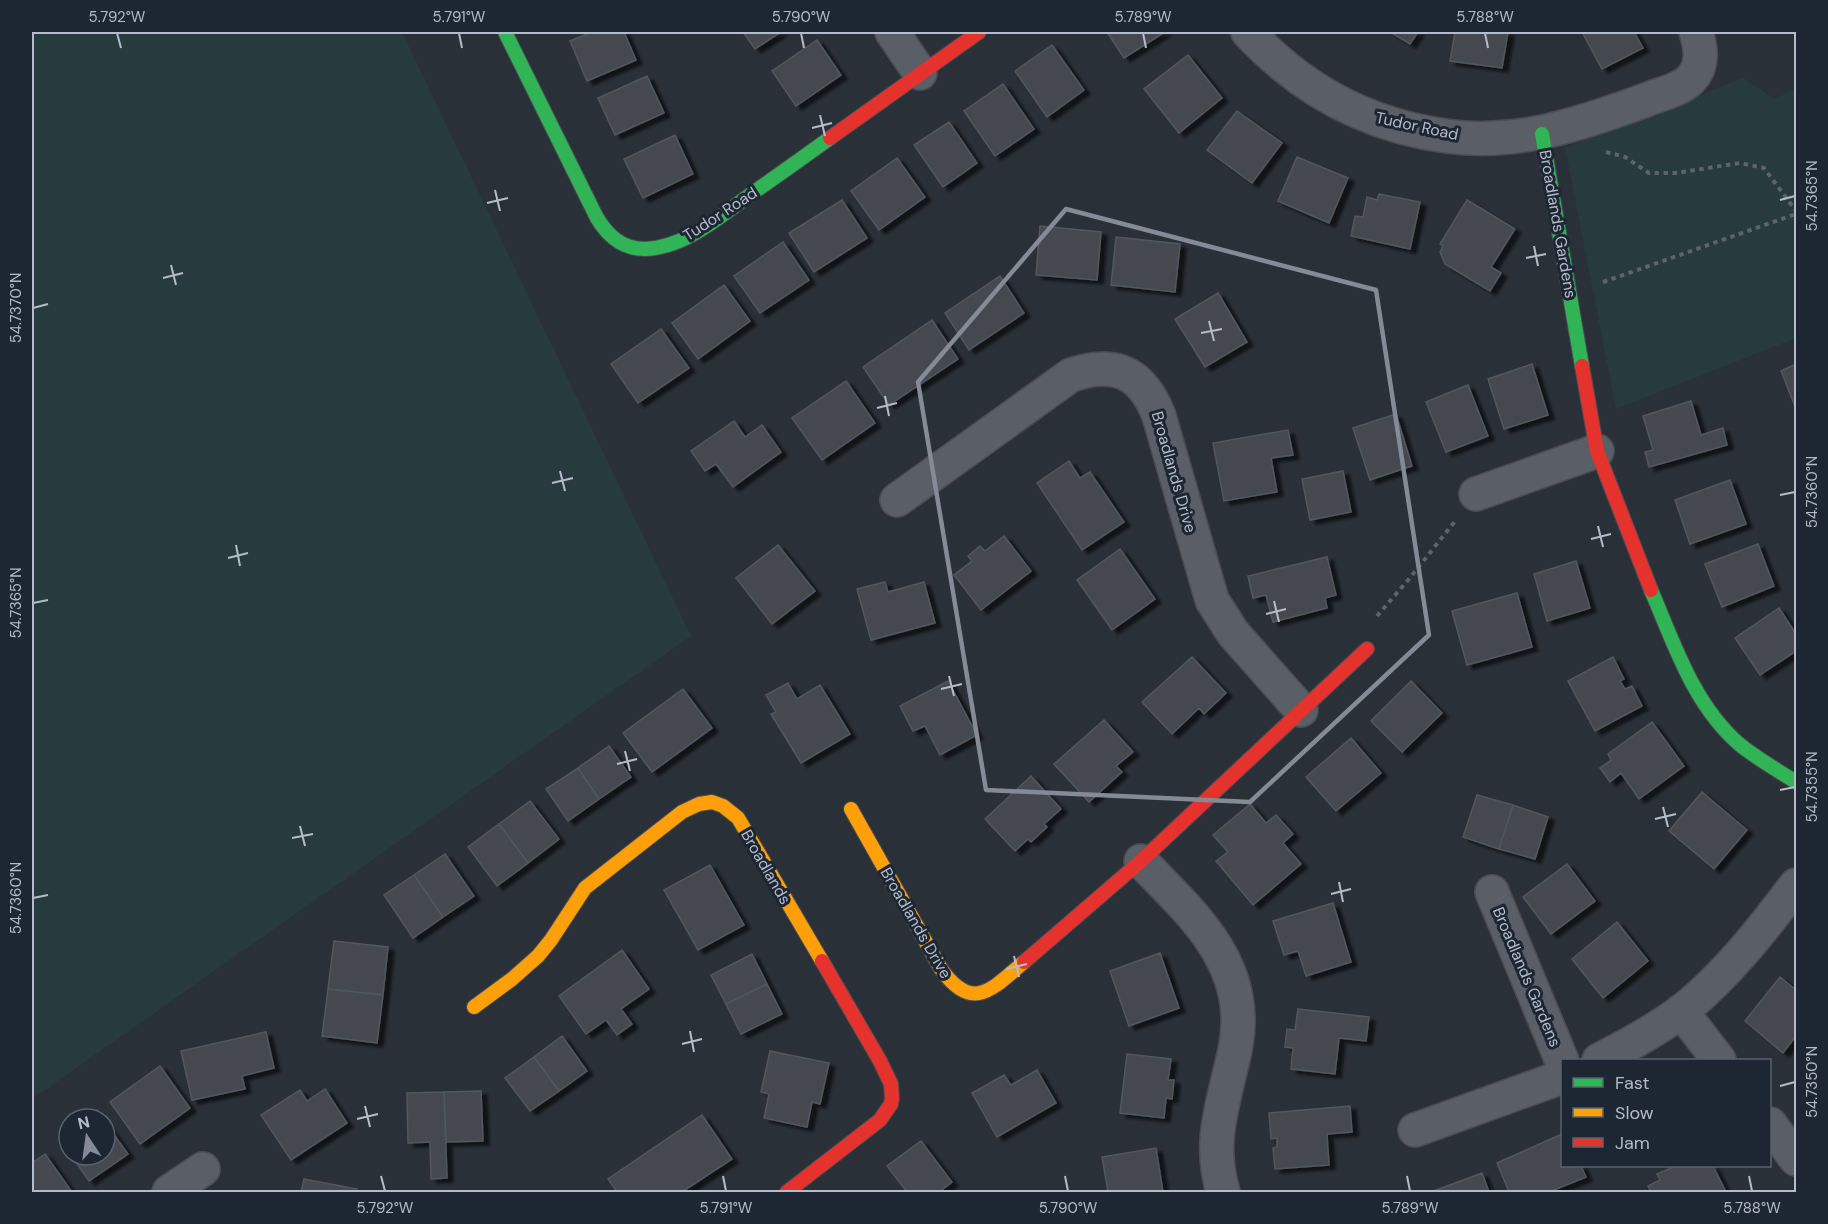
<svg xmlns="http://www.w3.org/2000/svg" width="1828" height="1224" font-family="'DM Sans',sans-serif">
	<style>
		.green { fill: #273a3e }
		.building { fill: #444950; stroke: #52575f; stroke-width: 1.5; filter: url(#shadow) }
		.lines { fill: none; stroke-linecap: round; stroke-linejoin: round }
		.street-casing { stroke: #484c53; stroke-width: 36 }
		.fast-casing { stroke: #484c53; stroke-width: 16 }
		.slow-casing { stroke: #484c53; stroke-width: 16 }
		.jam-casing { stroke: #484c53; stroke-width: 16 }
		.path { stroke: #5d636a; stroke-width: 4; stroke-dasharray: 4.5 4.5; stroke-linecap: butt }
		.street { stroke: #5a5e66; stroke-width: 33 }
		.fast { stroke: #30b455; stroke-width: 14 }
		.slow { stroke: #ff9f0a; stroke-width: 14 }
		.jam { stroke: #e5322d; stroke-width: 14 }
		.marked { fill: none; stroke: #848b96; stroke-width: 4.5; stroke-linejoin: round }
		.ticks { fill: none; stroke: #b4bcc9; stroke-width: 2 }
		.labels { text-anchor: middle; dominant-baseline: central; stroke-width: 6; stroke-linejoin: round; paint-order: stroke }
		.street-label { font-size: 16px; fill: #b4bcc9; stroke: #1d2633 }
		.neatline { fill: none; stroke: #b4bcc9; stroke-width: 2 }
		.ticks-label { font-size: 15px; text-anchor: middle; fill: #b4bcc9 }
	</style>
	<defs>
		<filter id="shadow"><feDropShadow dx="6" dy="4" stdDeviation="1.5" flood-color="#0009"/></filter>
	</defs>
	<rect width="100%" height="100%" fill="#2a3038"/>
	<!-- green -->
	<path class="green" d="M 32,32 L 402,32 L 691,636 L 32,1099 Z
		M 1743,78 L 1775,99 L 1796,88 L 1796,338 L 1616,409 L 1565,148 Z"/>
	<!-- building -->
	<path class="building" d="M 592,32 L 624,32 L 636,60 L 587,81 L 570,41 Z
		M 743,32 L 781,32 L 755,49 Z
		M 1107,32 L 1165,32 L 1124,58 Z
		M 1390,32 L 1418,32 L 1410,44 Z
		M 1455,32 L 1508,32 L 1502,68 L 1450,61 Z
		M 1582,32 L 1634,32 L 1643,48 L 1602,69 Z
		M 817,40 L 841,75 L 796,106 L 772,71 Z
		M 1052,45 L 1084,90 L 1047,117 L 1015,71 Z
		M 1188,55 L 1222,98 L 1179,133 L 1144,89 Z
		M 647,76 L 664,113 L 615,135 L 598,98 Z
		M 1003,84 L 1034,129 L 995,156 L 964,111 Z
		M 1237,111 L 1282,143 L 1252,183 L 1207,150 Z
		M 949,122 L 977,163 L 943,187 L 914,145 Z
		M 675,135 L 693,174 L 643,198 L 624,159 Z
		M 1297,157 L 1348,178 L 1329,223 L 1278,201 Z
		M 897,158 L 925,197 L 879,230 L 851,191 Z
		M 1379,194 L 1420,202 L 1410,249 L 1351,236 L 1355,216 L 1363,217 L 1367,197 L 1377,200 Z
		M 842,200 L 867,238 L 814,272 L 789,233 Z
		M 1467,200 L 1515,229 L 1491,267 L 1501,273 L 1490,291 L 1445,264 L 1440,252 L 1443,246 L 1440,244 Z
		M 1040,226 L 1101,232 L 1097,280 L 1036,275 Z
		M 1116,237 L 1180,244 L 1175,292 L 1111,285 Z
		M 783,242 L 809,280 L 760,313 L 734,276 Z
		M 1000,276 L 1024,313 L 969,350 L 945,313 Z
		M 724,285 L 750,321 L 698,359 L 672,323 Z
		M 1218,293 L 1247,342 L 1205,367 L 1175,319 Z
		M 932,320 L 958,359 L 889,405 L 863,367 Z
		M 661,329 L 689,368 L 638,403 L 611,364 Z
		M 1532,364 L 1548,415 L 1504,429 L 1488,379 Z
		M 1796,364 L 1796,409 L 1781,371 Z
		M 846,381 L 875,423 L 822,460 L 792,418 Z
		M 1468,385 L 1488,436 L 1446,452 L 1426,402 Z
		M 1691,401 L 1701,435 L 1723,428 L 1727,445 L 1649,467 L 1645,452 L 1653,450 L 1643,416 Z
		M 1396,414 L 1412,466 L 1370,480 L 1353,428 Z
		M 734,421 L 745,437 L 762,425 L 781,452 L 733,487 L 716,464 L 705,471 L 691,451 Z
		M 1288,430 L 1293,455 L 1271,458 L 1277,492 L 1224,501 L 1213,443 Z
		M 1069,461 L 1080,478 L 1090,472 L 1124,522 L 1082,550 L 1037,483 Z
		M 1343,471 L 1351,512 L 1310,520 L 1302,479 Z
		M 1730,480 L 1746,524 L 1690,544 L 1675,500 Z
		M 1004,536 L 1031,571 L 981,610 L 954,575 L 972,561 L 968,556 L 980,546 L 985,551 Z
		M 1758,544 L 1774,586 L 1722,607 L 1705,564 Z
		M 778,545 L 815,591 L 772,624 L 736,578 Z
		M 1120,549 L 1155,599 L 1112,630 L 1077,580 Z
		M 1327,557 L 1336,595 L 1325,598 L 1327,608 L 1273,622 L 1266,595 L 1253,598 L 1248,576 Z
		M 1576,561 L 1590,608 L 1547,621 L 1534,574 Z
		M 885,582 L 888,592 L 924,582 L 935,623 L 871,640 L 857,589 Z
		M 1517,593 L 1532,647 L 1467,665 L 1452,611 Z
		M 1779,608 L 1796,634 L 1796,651 L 1760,675 L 1735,638 Z
		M 1192,657 L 1226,693 L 1204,714 L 1199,708 L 1172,734 L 1142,702 Z
		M 1613,657 L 1624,679 L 1620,681 L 1625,689 L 1632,686 L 1642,706 L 1595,731 L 1568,681 Z
		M 948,681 L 977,735 L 940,755 L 925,726 L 913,731 L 900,706 Z
		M 1411,681 L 1442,713 L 1402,752 L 1371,721 Z
		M 788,683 L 797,699 L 820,685 L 850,734 L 801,763 L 771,714 L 776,712 L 766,695 Z
		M 683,689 L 712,728 L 652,772 L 623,733 Z
		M 1104,720 L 1133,752 L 1116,766 L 1122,772 L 1089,802 L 1054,764 Z
		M 1652,722 L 1684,766 L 1639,799 L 1621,773 L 1610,782 L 1600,768 L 1611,760 L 1608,754 Z
		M 1351,738 L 1381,773 L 1336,811 L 1306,777 Z
		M 609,746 L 631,777 L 599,799 L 578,768 Z
		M 578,768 L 599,799 L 568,821 L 546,789 Z
		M 1031,776 L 1061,809 L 1044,824 L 1047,827 L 1031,842 L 1028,839 L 1015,851 L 985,819 Z
		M 1702,792 L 1747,830 L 1714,869 L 1669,831 Z
		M 1477,795 L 1513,805 L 1499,849 L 1463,837 Z
		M 530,801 L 559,839 L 528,863 L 499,824 Z
		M 1250,804 L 1266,823 L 1276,815 L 1293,834 L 1283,843 L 1301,864 L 1253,905 L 1216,861 L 1228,852 L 1213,835 Z
		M 1513,805 L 1548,817 L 1535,859 L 1499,849 Z
		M 499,824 L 528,863 L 497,886 L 468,847 Z
		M 445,854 L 474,896 L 443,917 L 414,875 Z
		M 1567,864 L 1595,901 L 1551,934 L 1523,897 Z
		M 710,865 L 744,925 L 698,950 L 664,890 Z
		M 414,875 L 443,917 L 413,938 L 384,895 Z
		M 1333,903 L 1351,962 L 1306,976 L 1298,951 L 1284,955 L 1273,921 Z
		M 1617,922 L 1648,961 L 1603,998 L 1572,959 Z
		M 334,941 L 388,947 L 383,995 L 328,989 Z
		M 622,950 L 649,989 L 621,1009 L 632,1024 L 617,1035 L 606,1020 L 586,1034 L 559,996 Z
		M 1160,953 L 1179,1008 L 1129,1026 L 1110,971 Z
		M 752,954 L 767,984 L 726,1004 L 711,975 Z
		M 1780,977 L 1796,990 L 1796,1036 L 1783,1053 L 1745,1021 Z
		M 767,984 L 782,1014 L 741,1034 L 726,1004 Z
		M 328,989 L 383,995 L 377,1043 L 322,1036 Z
		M 1298,1009 L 1369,1017 L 1366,1041 L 1339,1038 L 1335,1074 L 1291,1069 L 1293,1048 L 1285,1047 L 1287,1029 L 1295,1030 Z
		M 266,1032 L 274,1068 L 242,1076 L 245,1089 L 192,1100 L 181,1051 Z
		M 562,1036 L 587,1071 L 559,1091 L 534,1057 Z
		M 770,1051 L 829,1063 L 820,1104 L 812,1102 L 807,1127 L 764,1118 L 769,1094 L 761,1092 Z
		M 1127,1054 L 1171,1059 L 1168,1080 L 1174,1080 L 1172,1099 L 1166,1098 L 1164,1118 L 1120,1113 Z
		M 534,1057 L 559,1091 L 530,1111 L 505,1078 Z
		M 160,1066 L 190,1108 L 140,1144 L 110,1102 Z
		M 1037,1070 L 1056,1103 L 997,1137 L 972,1093 L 1004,1075 L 1011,1085 Z
		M 325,1089 L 347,1123 L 291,1160 L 261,1115 L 300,1090 L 307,1101 Z
		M 481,1091 L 483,1141 L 446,1142 L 444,1092 Z
		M 444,1092 L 447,1178 L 431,1179 L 430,1142 L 408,1143 L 407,1093 Z
		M 1350,1106 L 1352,1132 L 1327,1134 L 1329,1165 L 1275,1169 L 1273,1148 L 1277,1147 L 1277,1138 L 1271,1139 L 1269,1113 Z
		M 97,1110 L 103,1119 L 85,1119 Z
		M 702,1115 L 732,1159 L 682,1192 L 617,1192 L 608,1179 Z
		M 105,1122 L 128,1154 L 89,1181 L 71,1155 L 105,1155 Z
		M 69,1131 L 69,1153 L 59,1138 Z
		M 1562,1134 L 1562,1166 L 1581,1166 L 1586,1177 L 1549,1192 L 1509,1192 L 1497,1163 Z
		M 921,1141 L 952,1182 L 939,1192 L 907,1192 L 887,1166 Z
		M 1156,1148 L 1163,1192 L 1108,1192 L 1102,1157 Z
		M 45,1154 L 72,1192 L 32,1192 L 32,1163 Z
		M 1676,1166 L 1713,1166 L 1726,1192 L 1651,1192 L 1648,1186 L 1660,1180 L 1657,1174 Z
		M 1482,1173 L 1489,1192 L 1431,1192 Z
		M 304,1179 L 357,1189 L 356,1192 L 301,1192 Z"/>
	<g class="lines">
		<!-- street casing -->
		<g class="street-casing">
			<path id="street" d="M 892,32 L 920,73
				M 1248,32 C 1302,90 1366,125 1446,136 C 1516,146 1581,124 1646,100 C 1660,94 1681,90 1691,79 C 1704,65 1701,48 1696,32
				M 1476,494 L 1597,451
				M 897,500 L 1071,375 C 1115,360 1142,372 1159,416 L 1212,600 L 1233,633 L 1301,710
				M 1141,861 C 1183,905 1236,950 1238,1016 C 1239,1038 1233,1059 1228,1080 C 1218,1121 1211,1151 1223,1192
				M 1492,892 L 1562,1061
				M 1681,1011 L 1719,1060
				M 1599,1060 C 1627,1046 1656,1030 1682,1011 C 1726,976 1762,930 1796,885
				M 1770,1124 L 1796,1159
				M 1415,1130 L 1562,1077
				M 169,1192 L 203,1169"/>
		</g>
		<!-- fast casing -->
		<g class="fast-casing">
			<path id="fast" d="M 505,32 L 597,218 C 608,236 622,249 645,249 C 686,248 723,214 754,192 C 780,174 805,156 830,138
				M 1542,134 L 1582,366
				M 1651,590 C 1674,643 1693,704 1739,744 C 1756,758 1777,770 1796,782"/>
		</g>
		<!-- slow casing -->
		<g class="slow-casing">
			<path id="slow" d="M 851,809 L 941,969 C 973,1014 993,988 1024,962
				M 474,1007 L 512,979 L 538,956 L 551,940 L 585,888 L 682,812 L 699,804 L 712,802 L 723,806 L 738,818 L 822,961"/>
		</g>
		<!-- jam casing -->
		<g class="jam-casing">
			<path id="jam" d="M 830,138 L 979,32
				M 1582,366 L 1597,451 L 1651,590
				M 1024,962 L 1141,861 L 1367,649
				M 787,1192 L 880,1120 L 891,1104 L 892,1098 L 891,1084 L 880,1061 L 822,961"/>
		</g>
		<!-- path -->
		<path class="path" d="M 1606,152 L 1625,157 L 1649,173 L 1676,173 L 1740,163 L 1764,168 L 1796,211
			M 1603,282 L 1796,214
			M 1377,616 L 1409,579 L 1456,520"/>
		<!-- street -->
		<use href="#street" class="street"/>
		<!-- fast -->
		<use href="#fast" class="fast"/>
		<!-- slow -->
		<use href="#slow" class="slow"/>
		<!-- jam -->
		<use href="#jam" class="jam"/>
	</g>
	<!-- marked area -->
	<path class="marked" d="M 1066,209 L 1376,290 L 1429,635 L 1250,802 L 986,790 L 918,382 Z"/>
	<!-- ticks -->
	<path class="ticks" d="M 117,33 L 121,48M 459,33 L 462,48M 801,33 L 804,48M 1143,33 L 1146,48M 1485,33 L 1488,48M 820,115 L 825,136M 812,128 L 832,123M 495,190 L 500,211M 1780,200 L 1795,196M 487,203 L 508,198M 1534,246 L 1538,266M 1526,258 L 1546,254M 171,265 L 176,285M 163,278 L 183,273M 33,308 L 48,304M 1209,321 L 1214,341M 1201,333 L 1222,329M 885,396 L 889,416M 877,408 L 897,403M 560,471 L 565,491M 552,483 L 573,478M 1780,495 L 1795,492M 1598,526 L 1603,547M 1591,539 L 1611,534M 236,545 L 240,566M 228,558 L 248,553M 1274,601 L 1279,622M 33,603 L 48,600M 1266,614 L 1286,609M 949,676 L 954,696M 941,689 L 962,684M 625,751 L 630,771M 617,764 L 637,759M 1780,790 L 1795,787M 1663,807 L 1668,827M 1655,819 L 1676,814M 300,826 L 305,846M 292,838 L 313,834M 1339,882 L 1343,902M 1331,894 L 1351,889M 33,898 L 48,895M 1014,956 L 1019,977M 1006,969 L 1027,964M 690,1031 L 694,1052M 682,1044 L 702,1039M 1780,1086 L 1795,1082M 365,1106 L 370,1127M 357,1119 L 378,1114M 381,1176 L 385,1191M 723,1176 L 726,1191M 1065,1176 L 1068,1191M 1407,1176 L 1410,1191M 1749,1176 L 1752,1191"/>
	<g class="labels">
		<!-- street labels -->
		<g class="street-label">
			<text transform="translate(1417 126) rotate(12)">Tudor Road</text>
			<text transform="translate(720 214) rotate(-33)">Tudor Road</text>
			<text transform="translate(1558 224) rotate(80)">Broadlands Gardens</text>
			<text transform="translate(1174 472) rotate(74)">Broadlands Drive</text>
			<text transform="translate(766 867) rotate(60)">Broadlands</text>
			<text transform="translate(916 923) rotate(60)">Broadlands Drive</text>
			<text transform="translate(1527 977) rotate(67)">Broadlands Gardens</text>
		</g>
	</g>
	<!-- border -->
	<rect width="1828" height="1224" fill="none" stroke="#1d2633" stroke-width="66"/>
	<!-- legend -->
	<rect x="1561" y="1059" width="210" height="108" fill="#1d2633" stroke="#59626f" stroke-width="1.5"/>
	<rect x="1573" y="1078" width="30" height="9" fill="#30b455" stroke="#59626f" stroke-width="1.5"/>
	<text x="1615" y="1089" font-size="18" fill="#b4bcc9">Fast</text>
	<rect x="1573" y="1108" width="30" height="9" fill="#ff9f0a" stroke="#59626f" stroke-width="1.5"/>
	<text x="1615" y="1119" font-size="18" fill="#b4bcc9">Slow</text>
	<rect x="1573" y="1138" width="30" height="9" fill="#e5322d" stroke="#59626f" stroke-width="1.5"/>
	<text x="1615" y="1149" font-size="18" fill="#b4bcc9">Jam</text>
	<!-- north arrow -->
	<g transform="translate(87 1137) rotate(347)"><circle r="28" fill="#1d2633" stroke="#59626f" stroke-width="1.5"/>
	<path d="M0-4.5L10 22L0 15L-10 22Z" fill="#848b96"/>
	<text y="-9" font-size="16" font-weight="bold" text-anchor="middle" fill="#b4bcc9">N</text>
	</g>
	<rect x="33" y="33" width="1762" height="1158" class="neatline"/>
	<g class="ticks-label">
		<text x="117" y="22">5.792°W</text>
		<text x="459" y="22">5.791°W</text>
		<text x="801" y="22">5.790°W</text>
		<text x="1143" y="22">5.789°W</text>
		<text x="1485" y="22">5.788°W</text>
		<text transform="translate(1812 196) rotate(-90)" y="5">54.7365°N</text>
		<text transform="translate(16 308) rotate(-90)" y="5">54.7370°N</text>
		<text transform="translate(1812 492) rotate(-90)" y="5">54.7360°N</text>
		<text transform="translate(16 603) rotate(-90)" y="5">54.7365°N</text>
		<text transform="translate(1812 787) rotate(-90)" y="5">54.7355°N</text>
		<text transform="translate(16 898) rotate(-90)" y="5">54.7360°N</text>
		<text transform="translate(1812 1082) rotate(-90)" y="5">54.7350°N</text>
		<text x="385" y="1213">5.792°W</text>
		<text x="726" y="1213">5.791°W</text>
		<text x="1068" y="1213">5.790°W</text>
		<text x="1410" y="1213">5.789°W</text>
		<text x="1752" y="1213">5.788°W</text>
	</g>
</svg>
